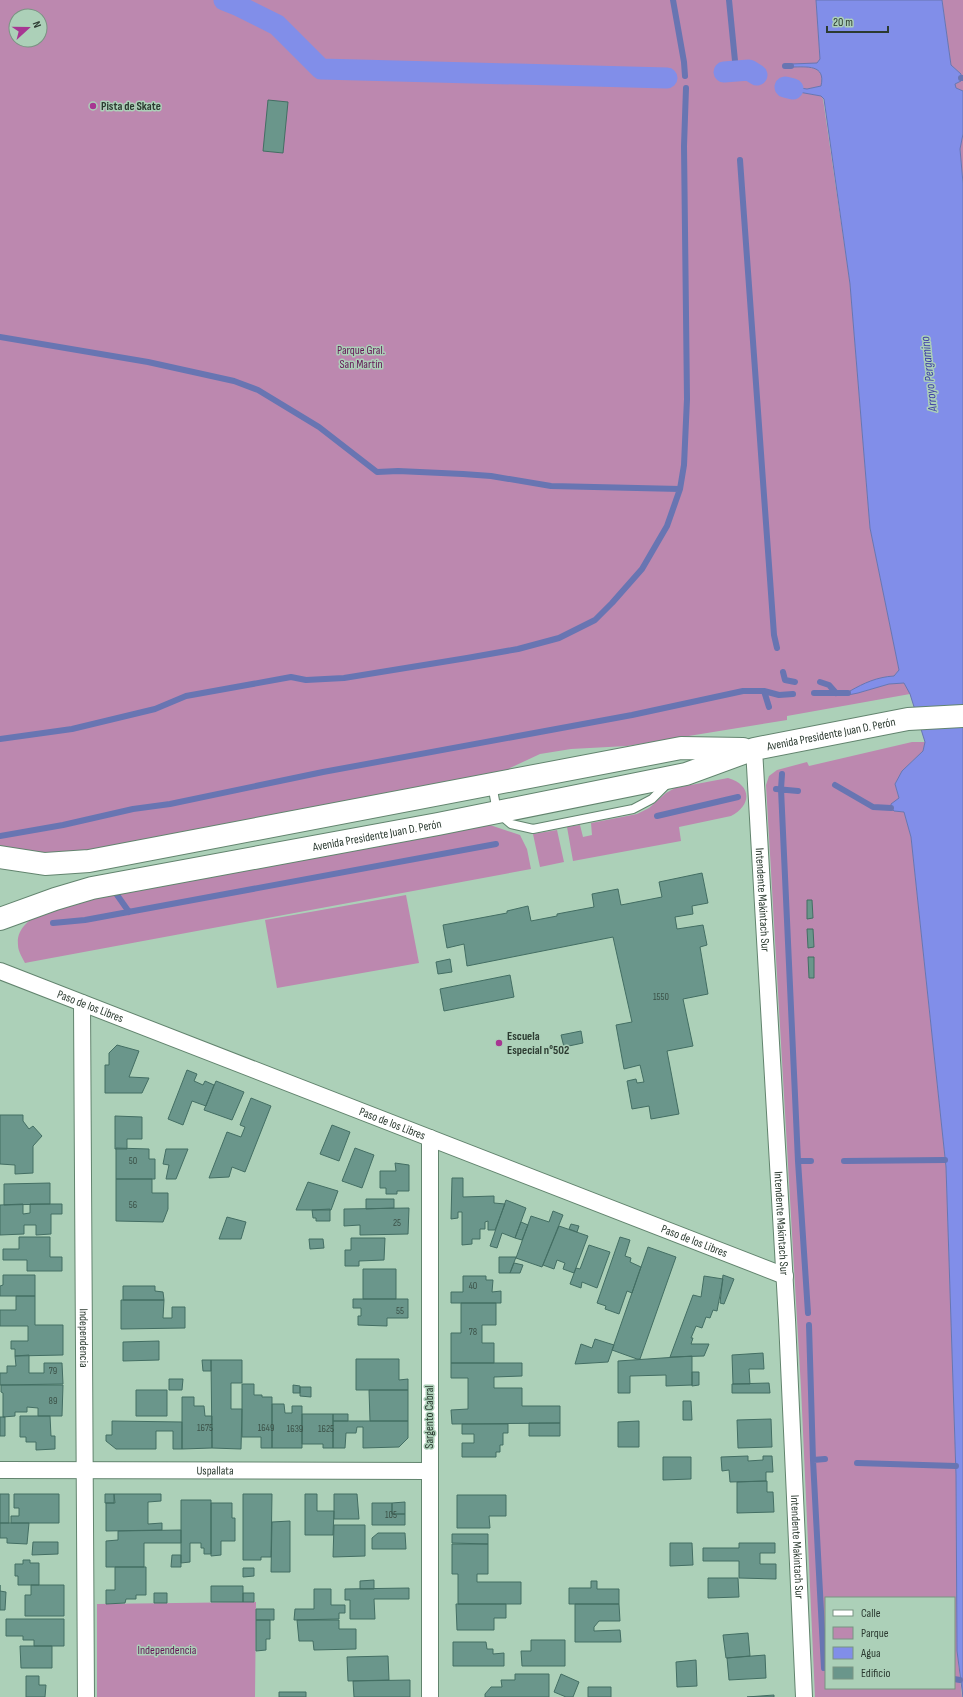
<svg xmlns="http://www.w3.org/2000/svg" width="963" height="1697" font-family="'Sofia Sans Condensed',sans-serif">
	<style>
		.green { fill: #bc88af; fill-rule: evenodd }
		.water { fill: #818ee9; stroke: #6875b2 }
		.lines { fill: none; stroke-linecap: round; stroke-linejoin: round }
		.stream { stroke: #6875b2; stroke-width: 6 }
		.canal { stroke: #818ee9; stroke-width: 21 }
		.building { fill: #6a968b; stroke: #436e63 }
		.service-casing { stroke: #62846e; stroke-width: 10 }
		.minor-casing { stroke: #62846e; stroke-width: 18 }
		.secondary-casing { stroke: #62846e; stroke-width: 24 }
		.service { stroke: #fff; stroke-width: 8 }
		.minor { stroke: #fff; stroke-width: 16 }
		.secondary { stroke: #fff; stroke-width: 22 }
		.poi-dot { fill: #a73692; stroke: #acd0b8; stroke-width: 1.5 }
		.labels { text-anchor: middle; dominant-baseline: central; stroke-width: 3; stroke-linejoin: round; paint-order: stroke }
		.number-label { font-size: 10px; fill: #3c5248 }
		.poi-label { font-size: 12px; font-weight: bold; fill: #2c3b31; stroke: #acd0b8; text-anchor: start }
		.park-label { font-size: 12px; fill: #631555; stroke: #acd0b8 }
		.street-label { font-size: 12px; fill: #2c3b31; stroke: #acd0b8 }
		.water-label { font-size: 13px; font-style: italic; fill: #3c3da6; stroke: #acd0b8 }
	</style>
	<rect width="100%" height="100%" fill="#acd0b8"/>
	<!-- green -->
	<path class="green" d="M 0,0 L 816,0 L 820,59 L 817,63 L 791,67 C 807,67 826,64 821,86 L 807,89 L 794,87 L 793,91 L 821,96 L 823,99 L 850,284 L 870,528 L 899,670 L 894,676 C 877,677 865,683 850,691 L 848,694 L 858,693 L 889,684 L 904,683 L 910,694 L 787,716 L 787,720 L 627,746 L 571,749 L 540,754 L 510,768 L 509,771 L 73,854 L 47,855 L 0,850 ZM 16,16 L 40,16 L 40,40 L 16,40 Z
		M 942,0 L 963,0 L 963,91 L 956,88 L 955,84 L 961,81 L 961,74 L 951,65 Z
		M 963,134 L 963,183 L 960,149 Z
		M 912,742 L 925,742 L 923,751 L 902,771 L 895,784 L 899,799 L 891,804 L 894,811 L 904,812 L 911,837 L 946,1167 L 956,1475 L 957,1651 L 962,1697 L 815,1697 L 801,1388 L 766,785 L 769,776 L 777,770 L 807,762 L 809,766 ZM 826,1598 L 954,1598 L 954,1688 L 826,1688 Z
		M 728,778 C 752,785 752,805 731,816 L 679,827 L 681,841 L 573,861 L 567,827 L 580,825 L 583,837 L 592,835 L 591,823 L 637,814 L 649,808 L 666,793 L 675,788 Z
		M 490,825 L 520,835 L 527,849 L 531,869 L 30,962 L 25,963 C 22,957 18,951 18,945 C 15,913 68,904 91,897 L 466,827 Z
		M 557,830 L 564,862 L 540,867 L 533,834 Z
		M 406,895 L 419,963 L 277,988 L 265,920 Z
		M 256,1602 L 255,1697 L 97,1697 L 97,1604 Z"/>
	<!-- water -->
	<path class="water" d="M 816,0 L 942,0 L 951,65 L 961,74 L 961,81 L 955,84 L 956,88 L 963,91 L 963,134 L 960,149 L 963,183 L 963,1697 L 957,1651 L 956,1475 L 946,1167 L 911,837 L 904,812 L 894,811 L 891,808 L 891,804 L 899,798 L 895,784 L 902,771 L 923,751 L 925,742 L 910,694 L 904,683 L 889,684 L 858,693 L 848,695 L 850,691 C 864,683 877,677 894,676 L 899,670 L 870,528 L 850,284 L 824,99 L 821,96 L 793,91 L 794,87 L 807,89 L 821,86 C 826,64 807,67 791,67 L 791,64 L 817,63 L 820,59 Z"/>
	<g class="lines">
		<!-- stream -->
		<path class="stream" d="M 673,0 L 684,62 L 685,76
			M 729,0 L 736,71
			M 785,66 L 791,66
			M 749,70 L 757,70
			M 961,78 L 963,78
			M 740,160 L 774,635 L 777,648
			M 0,337 L 148,362 L 234,381 L 258,390 L 319,427 L 377,472 L 398,471 L 463,474 L 491,476 L 551,486 L 680,489
			M 783,672 L 785,680 L 795,682
			M 820,682 L 829,685 L 836,693
			M 764,691 L 769,707
			M 814,693 L 848,693
			M 0,739 L 72,729 L 155,709 L 186,696 L 291,677 L 306,680 L 344,678 L 467,658 L 518,649 L 559,638 L 595,620 L 612,603 L 642,569 L 667,526 L 680,489 L 684,465 L 687,399 L 684,146 L 686,88
			M 782,774 L 781,789 L 798,1161 L 808,1313
			M 835,785 L 873,807 L 891,808
			M 776,789 L 798,791
			M 657,816 L 738,797
			M 0,836 L 63,825 L 133,809 L 170,804 L 323,772 L 632,715 L 743,691 L 764,691 L 779,695 L 793,694
			M 115,892 L 129,912
			M 53,923 L 85,920 L 496,844
			M 798,1161 L 811,1161
			M 844,1161 L 945,1160
			M 809,1325 L 813,1460 L 824,1668
			M 813,1460 L 825,1459
			M 857,1463 L 956,1466
			M 954,1679 L 960,1680"/>
		<!-- canal -->
		<path class="canal" d="M 224,0 L 239,6 L 277,25 L 321,69 L 667,78
			M 724,72 L 749,70 L 757,75
			M 785,87 L 793,89"/>
	</g>
	<!-- building -->
	<path class="building" d="M 268,100 L 288,102 L 283,153 L 263,151 Z
		M 702,873 L 708,903 L 692,906 L 693,914 L 675,917 L 677,929 L 703,925 L 707,945 L 700,947 L 708,994 L 683,999 L 693,1046 L 667,1051 L 679,1114 L 651,1119 L 649,1106 L 632,1109 L 627,1081 L 636,1079 L 637,1083 L 644,1082 L 640,1065 L 624,1069 L 616,1025 L 632,1022 L 613,937 L 467,966 L 464,944 L 447,948 L 443,925 L 507,913 L 507,911 L 528,906 L 531,921 L 557,916 L 557,914 L 594,907 L 592,894 L 618,889 L 621,905 L 662,897 L 659,882 Z
		M 807,900 L 812,900 L 813,918 L 807,919 Z
		M 807,929 L 813,929 L 814,947 L 808,948 Z
		M 808,957 L 814,957 L 814,978 L 809,978 Z
		M 450,959 L 452,972 L 438,974 L 436,962 Z
		M 510,975 L 514,997 L 444,1011 L 440,989 Z
		M 581,1031 L 583,1043 L 564,1047 L 561,1035 Z
		M 117,1045 L 139,1051 L 129,1077 L 149,1078 L 142,1093 L 105,1093 L 105,1065 L 109,1065 L 109,1053 Z
		M 187,1070 L 197,1074 L 194,1081 L 203,1085 L 205,1081 L 214,1085 L 206,1106 L 192,1101 L 183,1125 L 168,1119 Z
		M 216,1081 L 244,1092 L 232,1120 L 204,1110 Z
		M 251,1098 L 271,1106 L 245,1172 L 232,1167 L 229,1177 L 209,1178 L 227,1132 L 241,1137 L 245,1127 L 240,1125 Z
		M 0,1115 L 23,1115 L 23,1121 L 29,1129 L 33,1126 L 42,1136 L 33,1146 L 33,1173 L 15,1174 L 15,1165 L 0,1164 Z
		M 115,1116 L 142,1117 L 142,1139 L 127,1139 L 127,1149 L 115,1149 Z
		M 332,1125 L 350,1132 L 339,1161 L 320,1154 Z
		M 116,1148 L 149,1149 L 149,1159 L 155,1159 L 155,1179 L 116,1179 Z
		M 355,1148 L 374,1155 L 362,1188 L 342,1181 Z
		M 166,1149 L 188,1149 L 176,1179 L 166,1179 L 169,1165 L 163,1164 Z
		M 395,1163 L 409,1165 L 409,1191 L 397,1191 L 397,1194 L 386,1194 L 386,1188 L 380,1188 L 380,1171 L 396,1171 Z
		M 452,1178 L 463,1178 L 463,1197 L 494,1196 L 494,1203 L 505,1204 L 495,1230 L 488,1230 L 488,1221 L 485,1222 L 485,1229 L 480,1229 L 480,1239 L 472,1239 L 472,1244 L 462,1245 L 462,1212 L 458,1212 L 458,1218 L 451,1219 Z
		M 116,1179 L 152,1179 L 152,1193 L 168,1193 L 168,1209 L 163,1222 L 116,1221 Z
		M 308,1182 L 338,1191 L 331,1210 L 296,1210 Z
		M 50,1183 L 50,1204 L 4,1205 L 4,1184 Z
		M 366,1199 L 394,1199 L 394,1208 L 366,1209 Z
		M 506,1200 L 526,1208 L 515,1238 L 502,1233 L 497,1248 L 490,1246 Z
		M 23,1204 L 23,1214 L 30,1213 L 30,1204 L 62,1204 L 62,1214 L 51,1214 L 51,1234 L 36,1235 L 36,1225 L 24,1225 L 24,1234 L 0,1235 L 0,1205 Z
		M 409,1208 L 408,1234 L 360,1235 L 360,1225 L 344,1226 L 344,1209 Z
		M 330,1209 L 330,1221 L 316,1221 L 316,1218 L 313,1218 L 312,1210 Z
		M 553,1211 L 563,1215 L 542,1267 L 516,1258 L 531,1216 L 549,1222 Z
		M 227,1217 L 246,1222 L 241,1239 L 219,1239 Z
		M 521,1222 L 528,1225 L 522,1240 L 515,1238 Z
		M 571,1224 L 579,1226 L 577,1232 L 569,1229 Z
		M 559,1226 L 588,1236 L 574,1273 L 563,1269 L 565,1263 L 557,1260 L 554,1269 L 543,1265 Z
		M 19,1237 L 50,1237 L 50,1257 L 62,1257 L 62,1271 L 27,1271 L 27,1260 L 3,1260 L 3,1249 L 19,1249 Z
		M 620,1237 L 630,1240 L 625,1256 L 631,1258 L 630,1262 L 641,1267 L 632,1293 L 627,1291 L 619,1314 L 605,1309 L 606,1306 L 597,1303 Z
		M 351,1238 L 385,1238 L 384,1260 L 359,1261 L 359,1266 L 345,1266 L 345,1250 L 351,1250 Z
		M 309,1239 L 323,1239 L 324,1248 L 310,1249 Z
		M 589,1245 L 610,1252 L 597,1288 L 582,1282 L 581,1288 L 570,1284 L 576,1268 L 580,1269 Z
		M 648,1247 L 676,1257 L 640,1359 L 637,1359 L 612,1350 Z
		M 499,1257 L 516,1257 L 510,1273 L 499,1273 Z
		M 514,1263 L 523,1265 L 520,1273 L 510,1273 Z
		M 363,1269 L 396,1269 L 396,1299 L 363,1299 Z
		M 3,1275 L 35,1275 L 35,1296 L 0,1296 L 0,1286 L 3,1285 Z
		M 723,1275 L 734,1279 L 724,1304 L 720,1303 Z
		M 463,1276 L 486,1276 L 486,1280 L 493,1280 L 492,1292 L 501,1291 L 501,1303 L 451,1303 L 451,1292 L 463,1292 Z
		M 704,1276 L 723,1279 L 717,1311 L 713,1310 L 710,1318 L 706,1317 L 702,1328 L 696,1326 L 691,1338 L 693,1338 L 691,1344 L 709,1344 L 704,1356 L 670,1357 L 693,1295 L 701,1297 Z
		M 123,1286 L 155,1286 L 155,1291 L 163,1292 L 164,1300 L 123,1300 Z
		M 16,1296 L 35,1296 L 35,1325 L 63,1325 L 63,1355 L 15,1356 L 15,1349 L 11,1349 L 11,1341 L 28,1341 L 28,1326 L 0,1326 L 0,1310 L 16,1310 Z
		M 353,1299 L 408,1299 L 408,1318 L 387,1318 L 387,1326 L 358,1325 L 358,1316 L 361,1316 L 361,1308 L 353,1308 Z
		M 121,1300 L 164,1300 L 163,1318 L 172,1318 L 172,1307 L 185,1307 L 185,1328 L 121,1329 Z
		M 461,1303 L 496,1303 L 496,1325 L 482,1325 L 482,1343 L 494,1343 L 494,1363 L 451,1363 L 451,1333 L 461,1333 Z
		M 595,1339 L 614,1345 L 608,1362 L 575,1364 L 581,1344 L 592,1348 Z
		M 159,1341 L 159,1360 L 123,1361 L 123,1342 Z
		M 763,1353 L 764,1369 L 749,1369 L 750,1384 L 733,1384 L 732,1355 Z
		M 29,1355 L 29,1373 L 44,1373 L 44,1363 L 62,1363 L 63,1384 L 0,1385 L 0,1373 L 7,1373 L 7,1366 L 16,1366 L 15,1356 Z
		M 692,1356 L 692,1385 L 666,1386 L 666,1375 L 630,1376 L 630,1393 L 618,1393 L 618,1361 Z
		M 356,1359 L 399,1359 L 399,1380 L 408,1379 L 408,1390 L 356,1390 Z
		M 202,1360 L 211,1360 L 211,1371 L 203,1371 Z
		M 211,1360 L 242,1360 L 242,1383 L 231,1383 L 231,1409 L 242,1409 L 241,1449 L 212,1448 Z
		M 451,1363 L 522,1363 L 522,1376 L 494,1377 L 494,1388 L 522,1388 L 522,1406 L 560,1406 L 560,1423 L 452,1424 L 451,1410 L 468,1409 L 468,1378 L 451,1378 Z
		M 692,1372 L 699,1372 L 699,1385 L 692,1386 Z
		M 169,1379 L 183,1379 L 182,1390 L 169,1390 Z
		M 769,1383 L 770,1393 L 732,1393 L 732,1384 Z
		M 242,1384 L 254,1384 L 254,1395 L 262,1395 L 262,1397 L 272,1397 L 272,1448 L 261,1448 L 261,1437 L 242,1437 Z
		M 1,1385 L 63,1385 L 62,1416 L 38,1416 L 38,1408 L 27,1407 L 27,1412 L 15,1412 L 15,1416 L 3,1417 L 3,1393 L 1,1392 Z
		M 293,1385 L 300,1386 L 300,1393 L 293,1393 Z
		M 300,1387 L 311,1387 L 311,1397 L 300,1396 Z
		M 136,1390 L 167,1390 L 167,1416 L 136,1416 Z
		M 369,1390 L 408,1390 L 408,1421 L 370,1421 Z
		M 182,1397 L 194,1397 L 194,1406 L 204,1406 L 205,1416 L 212,1416 L 212,1448 L 182,1449 Z
		M 683,1401 L 691,1401 L 692,1420 L 683,1420 Z
		M 272,1404 L 284,1404 L 285,1413 L 292,1413 L 292,1406 L 302,1406 L 302,1448 L 272,1448 Z
		M 302,1414 L 333,1414 L 333,1448 L 323,1448 L 323,1444 L 302,1444 Z
		M 333,1414 L 348,1414 L 348,1421 L 333,1421 Z
		M 20,1416 L 50,1416 L 51,1436 L 55,1436 L 55,1449 L 36,1450 L 36,1442 L 26,1442 L 26,1437 L 20,1437 Z
		M 0,1417 L 5,1417 L 5,1436 L 0,1436 Z
		M 771,1419 L 772,1447 L 738,1448 L 737,1420 Z
		M 112,1421 L 182,1422 L 182,1449 L 173,1449 L 173,1431 L 156,1431 L 156,1449 L 116,1449 L 106,1441 L 106,1435 L 112,1435 Z
		M 333,1421 L 408,1421 L 408,1438 L 399,1447 L 363,1448 L 363,1427 L 357,1427 L 356,1433 L 346,1433 L 345,1448 L 333,1448 Z
		M 639,1421 L 639,1447 L 618,1447 L 618,1422 Z
		M 529,1423 L 560,1423 L 560,1436 L 529,1436 Z
		M 462,1424 L 508,1424 L 508,1433 L 503,1433 L 503,1445 L 500,1445 L 500,1452 L 496,1452 L 496,1457 L 462,1457 L 462,1443 L 474,1443 L 474,1434 L 462,1434 Z
		M 748,1456 L 748,1461 L 763,1460 L 763,1456 L 772,1456 L 773,1472 L 766,1472 L 766,1481 L 730,1482 L 729,1470 L 722,1471 L 721,1457 Z
		M 663,1457 L 691,1457 L 691,1479 L 663,1480 Z
		M 767,1481 L 767,1492 L 773,1492 L 774,1512 L 737,1513 L 737,1482 Z
		M 0,1494 L 9,1494 L 9,1523 L 0,1523 Z
		M 14,1494 L 59,1494 L 59,1523 L 11,1523 L 11,1516 L 19,1516 L 19,1508 L 14,1508 Z
		M 105,1494 L 114,1494 L 114,1503 L 105,1503 Z
		M 114,1494 L 161,1494 L 161,1501 L 148,1502 L 148,1524 L 162,1523 L 162,1530 L 106,1531 L 106,1503 L 115,1503 Z
		M 243,1494 L 272,1494 L 271,1557 L 261,1557 L 261,1560 L 243,1560 Z
		M 305,1494 L 317,1494 L 317,1511 L 334,1511 L 333,1535 L 305,1535 Z
		M 334,1494 L 357,1494 L 359,1519 L 334,1519 Z
		M 457,1495 L 506,1495 L 506,1516 L 489,1516 L 490,1528 L 457,1528 Z
		M 181,1500 L 211,1500 L 211,1554 L 204,1554 L 204,1548 L 201,1548 L 201,1543 L 190,1543 L 190,1562 L 181,1563 Z
		M 405,1502 L 405,1514 L 392,1514 L 392,1503 Z
		M 211,1503 L 232,1503 L 232,1518 L 235,1518 L 235,1541 L 221,1541 L 221,1555 L 211,1556 Z
		M 372,1503 L 392,1503 L 392,1514 L 405,1514 L 405,1525 L 372,1525 Z
		M 290,1521 L 290,1572 L 271,1572 L 272,1522 Z
		M 0,1523 L 29,1523 L 27,1544 L 7,1543 L 7,1538 L 0,1538 Z
		M 334,1525 L 365,1525 L 365,1556 L 333,1557 Z
		M 181,1530 L 181,1543 L 144,1543 L 144,1567 L 106,1567 L 106,1541 L 118,1540 L 118,1531 Z
		M 378,1533 L 405,1533 L 406,1549 L 372,1549 L 372,1538 Z
		M 452,1534 L 488,1534 L 488,1544 L 452,1543 Z
		M 33,1542 L 58,1542 L 58,1554 L 32,1555 Z
		M 670,1543 L 692,1543 L 693,1565 L 670,1566 Z
		M 739,1543 L 775,1543 L 775,1553 L 760,1553 L 760,1564 L 776,1564 L 776,1579 L 739,1578 L 739,1561 L 703,1561 L 703,1548 L 739,1548 Z
		M 452,1544 L 488,1544 L 488,1574 L 477,1574 L 477,1582 L 521,1582 L 521,1604 L 458,1604 L 458,1574 L 452,1574 Z
		M 172,1555 L 181,1555 L 181,1567 L 171,1567 Z
		M 23,1560 L 30,1560 L 30,1563 L 39,1563 L 39,1585 L 18,1585 L 18,1576 L 15,1576 L 15,1564 L 23,1564 Z
		M 115,1567 L 146,1567 L 146,1595 L 136,1595 L 136,1599 L 126,1599 L 125,1603 L 106,1604 L 106,1590 L 115,1590 Z
		M 243,1568 L 254,1568 L 254,1576 L 243,1577 Z
		M 708,1578 L 738,1578 L 739,1597 L 708,1598 Z
		M 374,1580 L 374,1589 L 360,1589 L 360,1581 Z
		M 591,1581 L 597,1581 L 597,1589 L 619,1589 L 619,1604 L 569,1604 L 569,1588 L 591,1588 Z
		M 0,1585 L 0,1591 L 6,1592 L 5,1610 L 0,1610 Z
		M 31,1585 L 64,1585 L 64,1616 L 25,1616 L 25,1595 L 31,1595 Z
		M 211,1586 L 243,1586 L 243,1602 L 211,1602 Z
		M 409,1588 L 409,1599 L 374,1599 L 375,1619 L 350,1619 L 350,1600 L 345,1600 L 345,1589 Z
		M 314,1589 L 331,1589 L 331,1605 L 345,1605 L 345,1613 L 339,1613 L 339,1619 L 294,1620 L 295,1609 L 314,1609 Z
		M 154,1593 L 167,1593 L 167,1603 L 154,1603 Z
		M 243,1593 L 254,1593 L 254,1602 L 243,1602 Z
		M 456,1604 L 506,1604 L 506,1618 L 494,1618 L 494,1630 L 457,1630 Z
		M 575,1604 L 619,1604 L 620,1621 L 599,1621 L 594,1627 L 594,1631 L 620,1630 L 621,1642 L 575,1642 Z
		M 256,1609 L 274,1609 L 274,1620 L 256,1620 Z
		M 6,1619 L 64,1619 L 64,1646 L 34,1646 L 34,1640 L 23,1640 L 23,1636 L 6,1636 Z
		M 256,1620 L 270,1620 L 270,1639 L 266,1639 L 266,1650 L 256,1651 Z
		M 297,1620 L 339,1620 L 339,1629 L 356,1629 L 356,1649 L 314,1650 L 313,1641 L 299,1641 Z
		M 748,1633 L 750,1656 L 726,1658 L 723,1635 Z
		M 531,1640 L 565,1640 L 565,1666 L 522,1666 L 521,1651 L 531,1651 Z
		M 453,1642 L 486,1642 L 487,1649 L 493,1649 L 493,1654 L 504,1653 L 504,1666 L 453,1666 Z
		M 20,1646 L 52,1646 L 52,1668 L 21,1668 Z
		M 765,1655 L 766,1678 L 729,1680 L 727,1658 Z
		M 388,1656 L 389,1680 L 348,1681 L 347,1657 Z
		M 696,1660 L 697,1686 L 677,1687 L 676,1662 Z
		M 515,1674 L 549,1674 L 549,1697 L 485,1697 L 485,1694 L 491,1687 L 502,1687 L 501,1680 L 515,1680 Z
		M 561,1674 L 579,1682 L 573,1697 L 566,1697 L 554,1692 Z
		M 26,1676 L 39,1676 L 39,1685 L 46,1685 L 45,1697 L 26,1697 Z
		M 410,1680 L 410,1697 L 354,1697 L 353,1681 Z
		M 588,1687 L 611,1687 L 611,1697 L 588,1697 Z
		M 279,1692 L 306,1692 L 306,1697 L 279,1697 Z
		M 774,1695 L 774,1697 L 747,1697 Z"/>
	<g class="lines">
		<!-- service casing -->
		<g class="service-casing">
			<path id="service" d="M 492,784 L 497,812 L 511,824 L 533,829 L 633,809 L 652,799 L 667,784"/>
		</g>
		<!-- minor casing -->
		<g class="minor-casing">
			<g id="minor">
				<path id="s1" d="M 754,749 L 787,1320 L 804,1697"/>
				<path id="s2" d="M 0,971 L 785,1276"/>
				<path id="s3" d="M 82,1003 L 86,1697"/>
				<path d="M 430,1138 L 430,1697"/>
				<path id="s4" d="M 0,1470 L 429,1471"/>
			</g>
		</g>
		<!-- secondary casing -->
		<g class="secondary-casing">
			<g id="secondary">
				<path d="M 0,857 L 45,864 L 89,861 L 681,748 L 743,749"/>
				<path id="s5" d="M 0,919 L 55,899 L 92,888 L 438,824 L 686,774 L 754,749 L 908,719 L 963,716"/>
			</g>
		</g>
		<!-- service -->
		<use href="#service" class="service"/>
		<!-- minor -->
		<use href="#minor" class="minor"/>
		<!-- secondary -->
		<use href="#secondary" class="secondary"/>
	</g>
	<!-- markers -->
	<g class="poi-dot">
		<circle cx="93" cy="106" r="4"/>
		<circle cx="499" cy="1043" r="4"/>
	</g>
	<g class="labels">
		<!-- number labels -->
		<g class="number-label">
			<text x="661" y="997">1550</text>
			<text x="133" y="1161">50</text>
			<text x="133" y="1205">56</text>
			<text x="397" y="1223">25</text>
			<text x="473" y="1286">40</text>
			<text x="400" y="1311">55</text>
			<text x="473" y="1332">78</text>
			<text x="53" y="1371">79</text>
			<text x="53" y="1401">89</text>
			<text x="205" y="1428">1675</text>
			<text x="266" y="1428">1649</text>
			<text x="295" y="1429">1639</text>
			<text x="326" y="1429">1625</text>
			<text x="391" y="1515">105</text>
		</g>
		<!-- poi labels -->
		<g class="poi-label">
			<text x="101" y="106">Pista de Skate</text>
			<text x="507" y="1036">Escuela<tspan x="507" dy="14">Especial n°502</tspan></text>
		</g>
		<!-- park labels -->
		<g class="park-label">
			<text x="361" y="350">Parque Gral.<tspan x="361" dy="14">San Martín</tspan></text>
			<text x="167" y="1650">Independencia</text>
		</g>
		<!-- street labels -->
		<g class="street-label">
			<text stroke="none"><textPath href="#s5" startOffset="853">Avenida Presidente Juan D. Perón</textPath></text>
			<text stroke="none"><textPath href="#s5" startOffset="387">Avenida Presidente Juan D. Perón</textPath></text>
			<text stroke="none"><textPath href="#s1" startOffset="151">Intendente Makintach Sur</textPath></text>
			<text stroke="none"><textPath href="#s2" startOffset="97">Paso de los Libres</textPath></text>
			<text stroke="none"><textPath href="#s2" startOffset="421">Paso de los Libres</textPath></text>
			<text stroke="none"><textPath href="#s1" startOffset="475">Intendente Makintach Sur</textPath></text>
			<text stroke="none"><textPath href="#s2" startOffset="745">Paso de los Libres</textPath></text>
			<text stroke="none"><textPath href="#s3" startOffset="335">Independencia</textPath></text>
			<text transform="translate(429 1417) rotate(-90)">Sargento Cabral</text>
			<text stroke="none"><textPath href="#s4" startOffset="215">Uspallata</textPath></text>
			<text stroke="none"><textPath href="#s1" startOffset="799">Intendente Makintach Sur</textPath></text>
		</g>
		<!-- water labels -->
		<g class="water-label">
			<text transform="translate(929 374) rotate(-96)">Arroyo Pergamino</text>
		</g>
	</g>
	<!-- legend -->
	<rect x="825" y="1597" width="130" height="92" fill="#acd0b8" stroke="#799482"/>
	<rect x="833" y="1610" width="20" height="6" fill="#ffffff" stroke="#799482"/>
	<text x="861" y="1617" font-size="12" fill="#2c3b31">Calle</text>
	<rect x="833" y="1627" width="20" height="12" fill="#bc88af" stroke="#799482"/>
	<text x="861" y="1637" font-size="12" fill="#2c3b31">Parque</text>
	<rect x="833" y="1647" width="20" height="12" fill="#818ee9" stroke="#799482"/>
	<text x="861" y="1657" font-size="12" fill="#2c3b31">Agua</text>
	<rect x="833" y="1667" width="20" height="12" fill="#6a968b" stroke="#799482"/>
	<text x="861" y="1677" font-size="12" fill="#2c3b31">Edificio</text>
	<!-- north arrow -->
	<g transform="translate(28 28) rotate(69)"><circle r="19" fill="#acd0b8" stroke="#799482"/>
	<path d="M0-3L7 15L0 10L-7 15Z" fill="#a73692"/>
	<text y="-6" font-size="11" font-weight="bold" text-anchor="middle" fill="#2c3b31">N</text>
	</g>
	<!-- scale -->
	<path d="M827 26v6h61v-6" fill="none" stroke="#2c3b31" stroke-width="2"/>
	<text x="833" y="26" font-size="12" fill="#2c3b31" stroke="#acd0b8" stroke-width="3" paint-order="stroke">20 m</text>
</svg>
